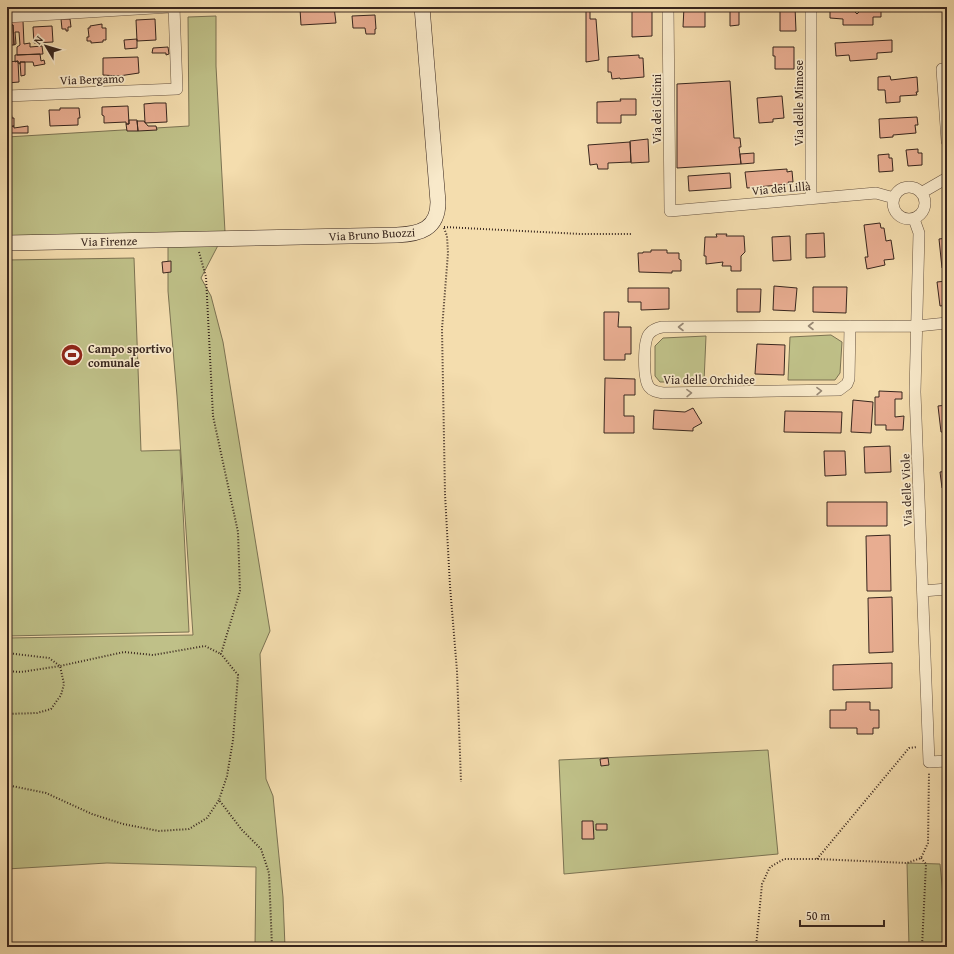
<svg xmlns="http://www.w3.org/2000/svg" width="954" height="954" font-family="'Gentium Book Plus',serif">
	<style>
		.green { fill: #bfc088; stroke: #7c7353 }
		.building { fill: #e8ad91; stroke: #38261e }
		.lines { fill: none; stroke-linecap: round; stroke-linejoin: round }
		.street-casing { stroke: #675442; stroke-width: 12 }
		.secondary-casing { stroke: #38261e; stroke-width: 16 }
		.path { stroke: #38261e; stroke-width: 2; stroke-dasharray: 1 2; stroke-linecap: butt }
		.street { stroke: #f8e9ca; stroke-width: 11 }
		.secondary { stroke: #f8e9ca; stroke-width: 15 }
		.oneway { stroke: #988874 }
		.labels { text-anchor: middle; dominant-baseline: central; stroke-width: 3.5; stroke-linejoin: round; paint-order: stroke }
		.street-label { font-size: 12px; fill: #38261e; stroke: #f8e9ca }
		.poi-label { font-size: 12px; font-weight: bold; fill: #38261e; stroke: #f8e9ca; text-anchor: start }
	</style>
	<rect width="100%" height="100%" fill="#f4ddae"/>
	<filter id="stains"><feTurbulence type="fractalNoise" baseFrequency=".005" numOctaves="4"/><feColorMatrix values="0 0 0 0 .2 0 0 0 0 .09 0 0 0 0 .02 0 0 0 .5 -.17"/></filter>
	<radialGradient id="worn" r=".72"><stop offset=".6" stop-color="#630" stop-opacity="0"/><stop offset="1" stop-color="#630" stop-opacity=".3"/></radialGradient>
	<!-- green -->
	<path class="green" d="M 216,16 L 216,66 L 225,232 L 201,278 L 211,296 L 223,342 L 270,631 L 260,654 L 266,779 L 273,796 L 283,897 L 285,947 L 255,947 L 256,867 L 107,863 L 7,869 L 7,638 L 193,635 L 177,396 L 168,291 L 168,233 L 7,237 L 7,137 L 189,126 L 188,17 Z
		M 134,258 L 141,451 L 180,450 L 189,632 L 7,636 L 7,260 Z
		M 831,335 L 842,342 L 840,373 L 835,380 L 788,380 L 790,337 Z
		M 706,336 L 704,382 L 660,382 L 655,376 L 655,346 L 663,338 Z
		M 768,750 L 778,854 L 564,874 L 559,760 Z
		M 907,863 L 940,864 L 944,905 L 947,905 L 947,947 L 909,947 Z"/>
	<!-- building -->
	<path class="building" d="M 334,7 L 336,23 L 301,25 L 300,9 Z
		M 586,7 L 590,7 L 590,19 L 596,19 L 599,60 L 586,62 Z
		M 632,7 L 652,7 L 652,36 L 632,37 Z
		M 684,7 L 705,7 L 705,27 L 683,27 Z
		M 730,7 L 739,7 L 739,25 L 730,26 Z
		M 780,7 L 795,7 L 796,31 L 780,31 Z
		M 830,7 L 850,7 L 857,14 L 864,7 L 881,7 L 881,17 L 873,17 L 873,25 L 843,25 L 843,19 L 830,18 Z
		M 375,15 L 376,29 L 375,29 L 375,34 L 366,34 L 365,28 L 353,28 L 352,16 Z
		M 61,19 L 70,19 L 71,27 L 68,27 L 68,31 L 66,31 L 66,29 L 62,29 Z
		M 155,19 L 156,40 L 137,41 L 136,20 Z
		M 23,21 L 24,44 L 30,43 L 30,47 L 42,46 L 43,54 L 17,55 L 17,47 L 20,45 L 19,32 L 15,32 L 16,44 L 14,45 L 13,25 L 7,25 L 7,22 Z
		M 102,24 L 102,28 L 106,28 L 106,40 L 103,40 L 103,42 L 91,43 L 91,41 L 87,41 L 87,37 L 89,37 L 88,28 L 90,28 L 90,26 Z
		M 7,25 L 13,25 L 14,45 L 7,45 Z
		M 52,26 L 53,42 L 34,43 L 33,27 Z
		M 137,39 L 137,48 L 125,49 L 124,40 Z
		M 892,40 L 892,52 L 877,53 L 877,59 L 850,61 L 849,55 L 836,56 L 835,43 Z
		M 168,47 L 169,54 L 166,55 L 166,53 L 152,53 L 153,48 Z
		M 773,47 L 794,47 L 794,69 L 775,69 L 775,56 L 773,56 Z
		M 40,54 L 41,61 L 44,60 L 45,64 L 34,66 L 33,62 L 20,62 L 20,64 L 18,63 L 18,61 L 15,62 L 15,55 Z
		M 639,55 L 639,58 L 643,58 L 644,77 L 620,79 L 620,78 L 612,79 L 611,72 L 608,72 L 608,57 Z
		M 138,57 L 139,73 L 119,76 L 103,75 L 103,58 Z
		M 18,61 L 19,82 L 7,83 L 7,62 Z
		M 20,62 L 25,62 L 25,75 L 21,76 Z
		M 890,76 L 891,80 L 917,77 L 918,92 L 916,92 L 917,95 L 900,96 L 900,102 L 886,103 L 885,90 L 878,90 L 878,77 Z
		M 730,81 L 734,138 L 740,138 L 741,147 L 739,147 L 741,164 L 677,168 L 677,84 Z
		M 782,96 L 784,118 L 773,119 L 773,122 L 759,123 L 757,98 Z
		M 620,99 L 636,99 L 636,115 L 621,115 L 621,123 L 597,123 L 597,102 L 621,101 Z
		M 155,103 L 166,103 L 167,122 L 145,123 L 144,104 Z
		M 128,106 L 129,124 L 126,124 L 126,122 L 104,123 L 104,116 L 102,115 L 102,107 Z
		M 60,108 L 79,108 L 80,118 L 78,118 L 78,125 L 50,126 L 49,110 L 60,110 Z
		M 7,112 L 11,112 L 12,118 L 14,118 L 14,126 L 7,127 Z
		M 917,117 L 918,125 L 915,125 L 916,133 L 893,135 L 893,137 L 880,138 L 879,119 Z
		M 129,120 L 137,120 L 138,131 L 127,131 L 126,124 L 129,124 Z
		M 137,121 L 144,121 L 148,126 L 156,126 L 157,130 L 138,131 Z
		M 14,126 L 14,128 L 28,126 L 28,133 L 7,133 L 7,127 Z
		M 648,139 L 649,162 L 631,163 L 630,141 Z
		M 630,142 L 631,162 L 608,163 L 608,169 L 598,169 L 597,164 L 590,165 L 588,145 Z
		M 918,149 L 918,153 L 922,153 L 922,165 L 908,166 L 906,150 Z
		M 754,153 L 754,163 L 741,164 L 740,154 Z
		M 889,154 L 889,158 L 892,158 L 893,171 L 879,172 L 878,155 Z
		M 787,169 L 787,172 L 792,171 L 793,182 L 788,182 L 789,184 L 747,188 L 745,172 Z
		M 730,173 L 731,188 L 689,191 L 688,176 Z
		M 880,223 L 881,228 L 884,228 L 886,241 L 891,240 L 894,259 L 884,260 L 885,265 L 867,269 L 865,257 L 868,257 L 864,225 Z
		M 824,233 L 825,257 L 806,258 L 806,234 Z
		M 716,234 L 727,234 L 726,236 L 744,236 L 745,252 L 741,256 L 741,271 L 731,271 L 731,266 L 722,266 L 723,262 L 706,264 L 706,256 L 704,256 L 705,237 L 717,237 Z
		M 790,236 L 791,260 L 773,261 L 772,237 Z
		M 947,238 L 947,267 L 942,268 L 939,239 Z
		M 651,250 L 667,250 L 667,253 L 679,253 L 679,259 L 681,260 L 681,271 L 672,271 L 672,273 L 639,272 L 638,253 L 643,253 L 643,252 L 651,252 Z
		M 171,261 L 171,272 L 163,273 L 162,262 Z
		M 947,281 L 947,305 L 940,306 L 937,282 Z
		M 774,286 L 797,288 L 795,311 L 773,310 Z
		M 813,287 L 847,287 L 846,313 L 813,312 Z
		M 628,288 L 669,288 L 669,309 L 641,310 L 641,302 L 628,302 Z
		M 737,289 L 761,289 L 760,312 L 737,312 Z
		M 604,312 L 619,312 L 618,327 L 631,327 L 631,354 L 625,354 L 625,360 L 604,360 Z
		M 757,344 L 785,345 L 784,375 L 755,374 Z
		M 605,378 L 635,379 L 635,395 L 624,395 L 624,416 L 634,416 L 634,433 L 604,433 Z
		M 879,391 L 902,392 L 902,399 L 895,399 L 895,417 L 904,416 L 903,430 L 886,430 L 886,425 L 875,425 L 875,397 L 879,397 Z
		M 853,400 L 873,402 L 871,433 L 851,432 Z
		M 947,405 L 947,432 L 941,432 L 938,406 Z
		M 693,408 L 702,423 L 693,428 L 693,431 L 653,429 L 654,410 L 685,412 Z
		M 785,411 L 842,412 L 841,433 L 784,432 Z
		M 890,446 L 891,472 L 865,473 L 864,447 Z
		M 824,451 L 845,451 L 846,475 L 825,476 Z
		M 947,471 L 947,488 L 942,488 L 940,472 Z
		M 827,502 L 887,502 L 887,526 L 827,526 Z
		M 890,535 L 891,591 L 867,591 L 866,536 Z
		M 892,597 L 893,652 L 869,653 L 868,598 Z
		M 892,663 L 892,688 L 833,690 L 833,665 Z
		M 846,702 L 870,702 L 870,710 L 879,710 L 879,728 L 873,728 L 873,734 L 857,734 L 857,728 L 830,728 L 830,710 L 846,710 Z
		M 608,758 L 609,765 L 601,766 L 600,759 Z
		M 582,821 L 593,821 L 594,839 L 582,839 Z
		M 596,824 L 607,824 L 607,830 L 596,830 Z"/>
	<g class="lines">
		<!-- street casing -->
		<g class="street-casing">
			<path id="street" d="M 668,7 L 670,211 L 876,193 L 894,198
				M 7,17 L 170,7
				M 942,69 L 947,141
				M 7,96 L 177,89 L 174,7
				M893 203a16 16 0 1 1 32 0a16 16 0 1 1-32 0Z
				M 921,193 L 947,178
				M 811,199 L 811,7
				M 914,219 L 919,233 L 915,392 L 929,762 L 947,761
				M 850,326 L 849,379 L 847,384 L 839,390 L 663,393 C 657,392 652,391 649,387 C 643,379 643,342 649,334 C 652,330 657,328 662,327 L 917,326 L 947,323
				M 923,591 L 947,589"/>
		</g>
		<!-- secondary casing -->
		<g class="secondary-casing">
			<path id="secondary" d="M 7,243 L 397,235 C 420,234 438,229 438,202 L 422,7"/>
		</g>
		<!-- path -->
		<path class="path" d="M 444,227 L 581,234 L 632,234
			M 444,228 L 447,236 L 448,253 L 442,329 L 445,494 L 450,586 L 457,671 L 461,782
			M 199,252 L 206,277 L 213,416 L 238,532 L 240,591 L 221,654 L 238,675 L 233,740 L 227,776 L 219,800 L 242,830 L 261,849 L 269,873 L 272,947
			M 7,653 L 49,658 L 60,666 L 64,684 L 61,695 L 51,709 L 37,713 L 7,714
			M 7,671 L 21,672 L 60,666 L 124,652 L 153,655 L 205,646 L 221,654
			M 7,785 L 46,793 L 92,814 L 123,824 L 159,831 L 189,829 L 207,818 L 219,800
			M 921,858 L 926,864 L 922,947
			M 817,859 L 909,748 L 917,747
			M 756,947 L 762,884 L 770,867 L 784,859 L 817,859 L 907,863 L 921,858 L 928,843 L 929,773"/>
		<!-- street -->
		<use href="#street" class="street"/>
		<!-- secondary -->
		<use href="#secondary" class="secondary"/>
	</g>
	<!-- one-way arrows -->
	<defs><path id="oneway-chevron" d="M-2-3.5L2.5 0L-2 3.5" fill="none" stroke-width="1.6" stroke-linecap="round" stroke-linejoin="round"/></defs>
	<g class="oneway">
		<use href="#oneway-chevron" transform="translate(811 326) rotate(180)"/>
		<use href="#oneway-chevron" transform="translate(681 327) rotate(180)"/>
		<use href="#oneway-chevron" transform="translate(819 391) rotate(-1)"/>
		<use href="#oneway-chevron" transform="translate(689 393) rotate(-1)"/>
	</g>
	<!-- icons -->
	<defs>
		<g id="stadium-disc" transform="scale(1.15)"><circle r="9.5" fill="#8f2418" stroke="#f8e9ca"/><path d="M0-5a6.5 5 0 1 0 0 10a6.5 5 0 1 0 0-10ZM-3.5-1.8h7v3.6h-7Z" fill="#fff"/></g>
	</defs>
	<g fill-rule="evenodd">
		<use href="#stadium-disc" x="72" y="355"/>
	</g>
	<g class="labels">
		<!-- street labels -->
		<g class="street-label">
			<text transform="translate(92 79) rotate(-2)">Via Bergamo</text>
			<text transform="translate(798 103) rotate(-90)">Via delle Mimose</text>
			<text transform="translate(656 109) rotate(-90)">Via dei Glicini</text>
			<text transform="translate(781 188) rotate(-5)">Via dei Lillà</text>
			<text transform="translate(372 234) rotate(-3)">Via Bruno Buozzi</text>
			<text transform="translate(109 241) rotate(-1)">Via Firenze</text>
			<text x="709" y="379">Via delle Orchidee</text>
			<text transform="translate(906 490) rotate(-92)">Via delle Viole</text>
		</g>
		<!-- poi labels -->
		<g class="poi-label">
			<text x="88" y="348">Campo sportivo<tspan x="88" dy="14">comunale</tspan></text>
		</g>
	</g>
	<!-- margin -->
	<rect width="954" height="954" fill="none" stroke="#f4ddae" stroke-width="24"/>
	<rect x="8" y="8" width="938" height="938" fill="none" stroke="#38261e" stroke-width="2"/>
	<rect x="12" y="12" width="930" height="930" fill="none" stroke="#38261e"/>
	<!-- north arrow -->
	<g transform="translate(46 46) rotate(308)" stroke="#f8e9ca" stroke-width="3" paint-order="stroke">
	<path d="M0-3L7 15L0 10L-7 15Z" fill="#38261e"/>
	<text y="-6" font-size="11" font-weight="bold" text-anchor="middle" fill="#38261e">N</text>
	</g>
	<!-- scale -->
	<path d="M800 920v6h84v-6" fill="none" stroke="#38261e" stroke-width="2"/>
	<text x="806" y="920" font-size="12" fill="#38261e" stroke="#f8e9ca" stroke-width="3" paint-order="stroke">50 m</text>
	<rect width="100%" height="100%" filter="url(#stains)"/>
	<rect width="100%" height="100%" fill="url(#worn)"/>
</svg>
